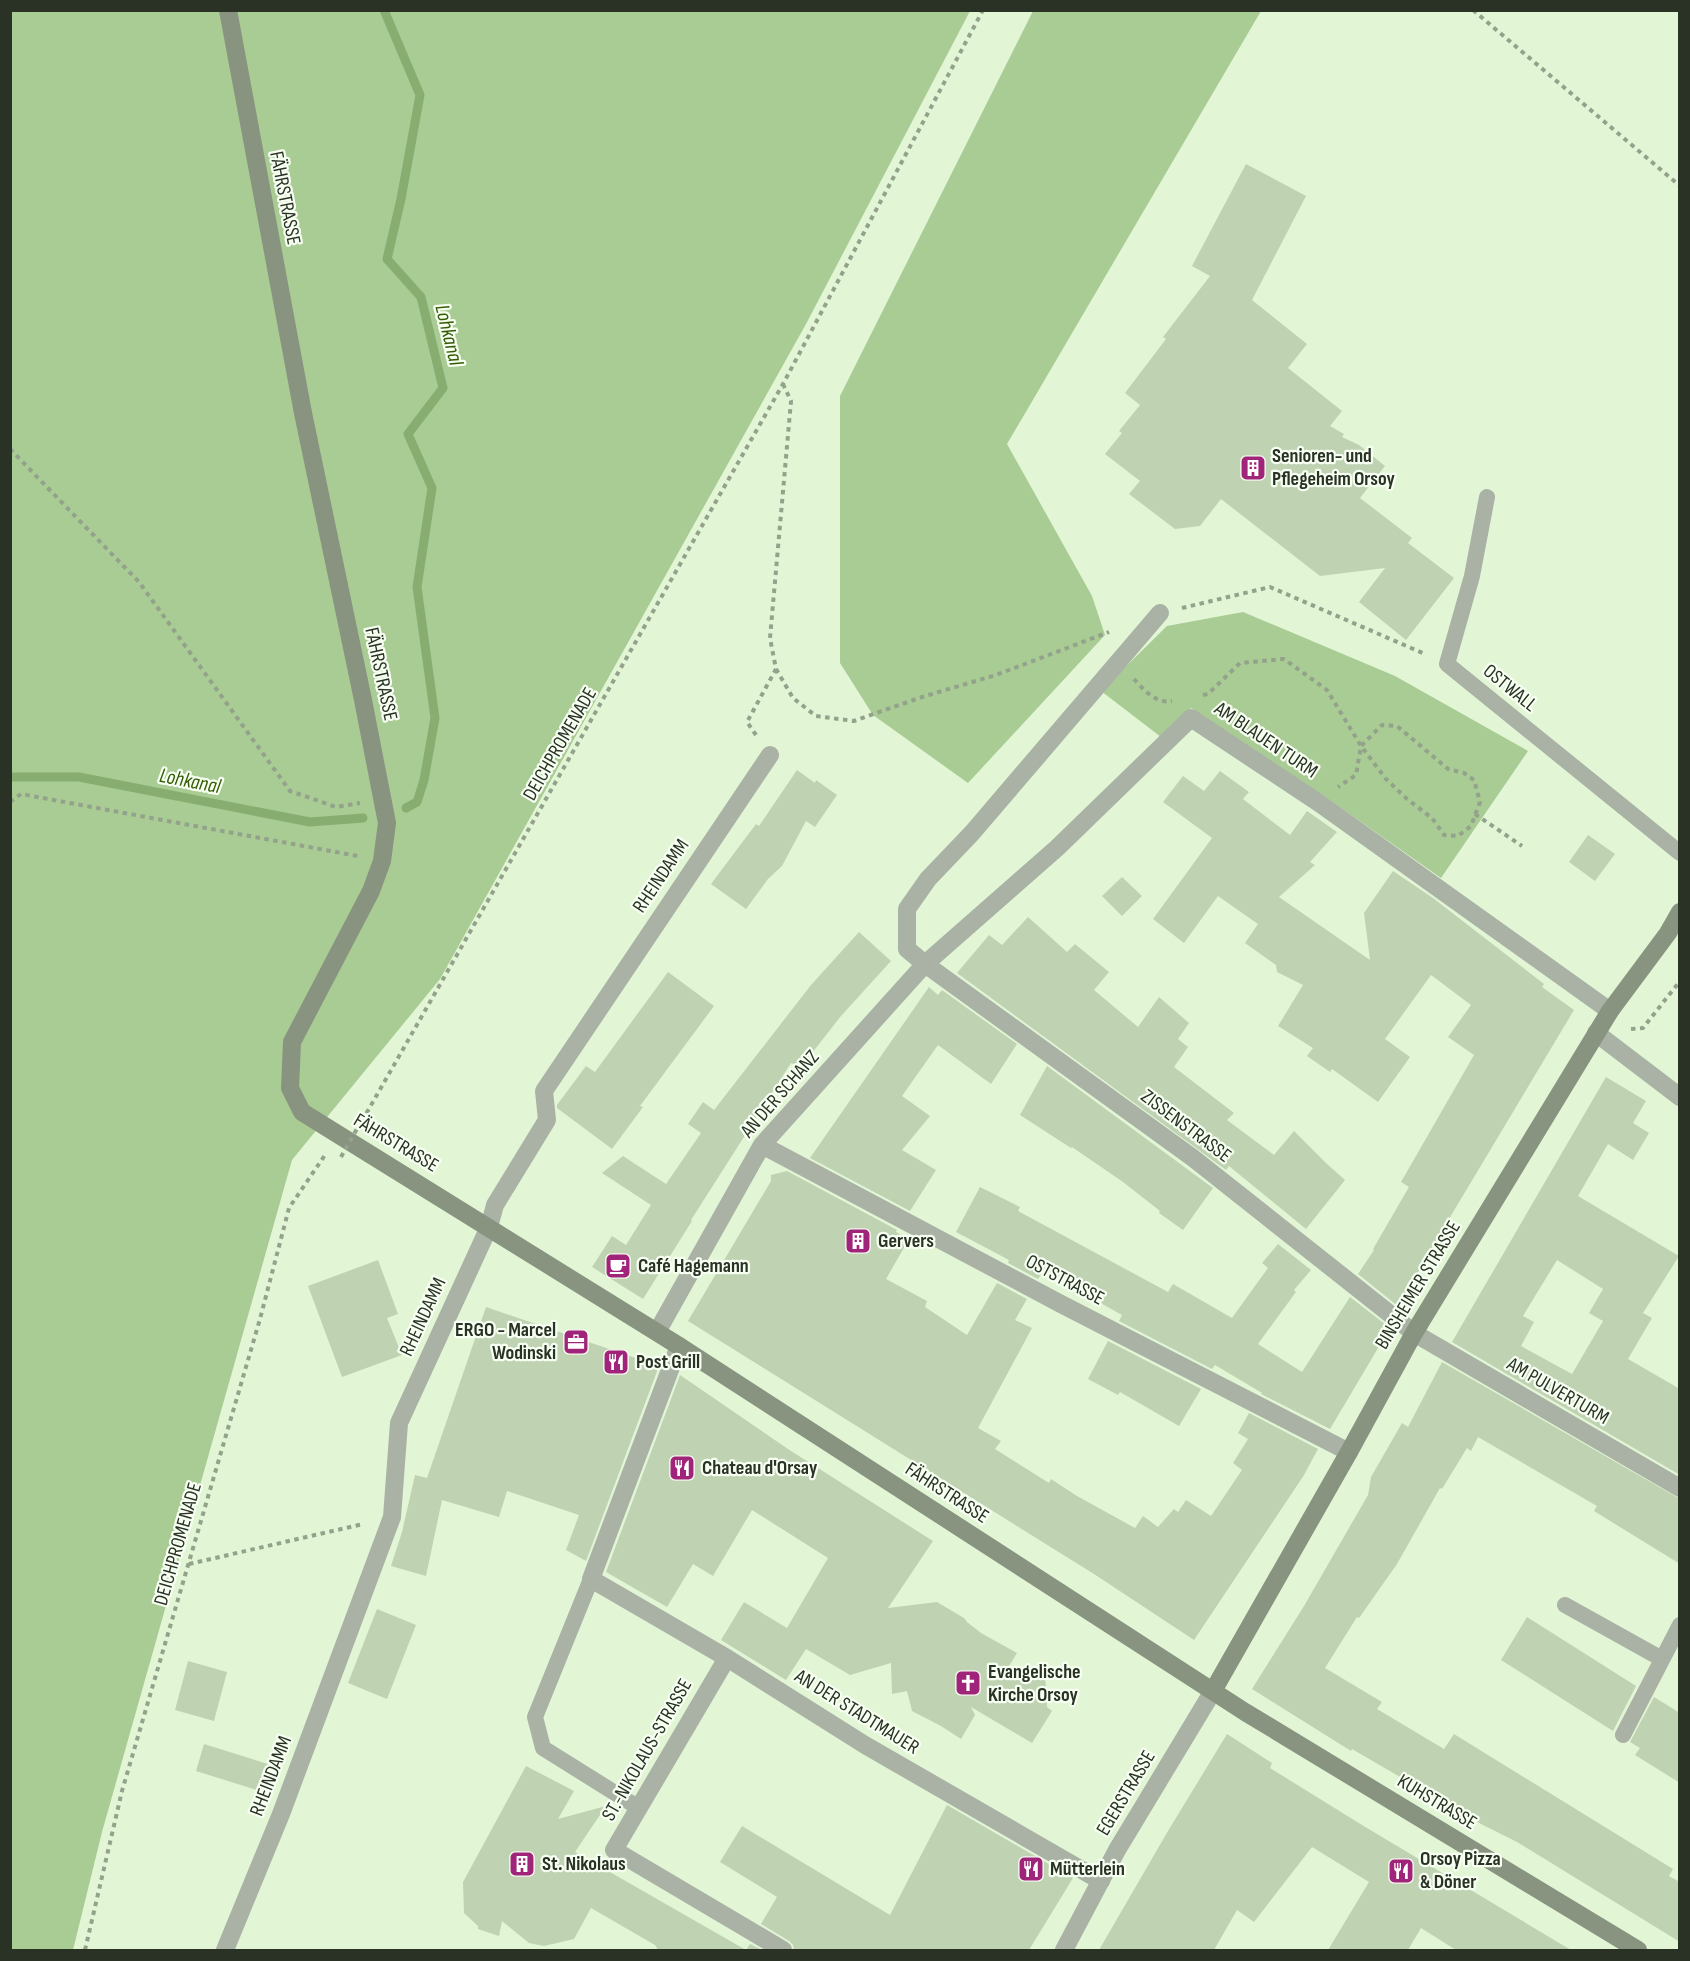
<svg xmlns="http://www.w3.org/2000/svg" width="1690" height="1961" font-family="'Sofia Sans Condensed',sans-serif">
	<style>
		.green { fill: #a9cb94 }
		.lines { fill: none; stroke-linecap: round; stroke-linejoin: round }
		.stream { stroke: #88ad70; stroke-width: 9 }
		.building { fill: #bfd3b3; fill-rule: evenodd }
		.path { stroke: #93a28b; stroke-width: 4; stroke-dasharray: 4.5 4.5; stroke-linecap: butt }
		.service { stroke: #a9b2a4; stroke-width: 16 }
		.pedestrian { stroke: #a9b2a4; stroke-width: 18 }
		.minor { stroke: #a9b2a4; stroke-width: 18 }
		.tertiary { stroke: #a9b2a4; stroke-width: 18 }
		.secondary { stroke: #889480; stroke-width: 18 }
		.path-bridge { stroke: #93a28b; stroke-width: 4; stroke-dasharray: 4.5 4.5; stroke-linecap: butt }
		.labels { text-anchor: middle; dominant-baseline: central; stroke-width: 4.5; stroke-linejoin: round; paint-order: stroke }
		.street-label { font-size: 20px; fill: #2a3226; stroke: #f7fff2 }
		.poi-label { font-size: 20px; font-weight: bold; fill: #2a3226; stroke: #f7fff2; text-anchor: start }
		.water-label { font-size: 21px; font-style: italic; fill: #335c03; stroke: #f7fff2 }
	</style>
	<rect width="100%" height="100%" fill="#e2f6d6"/>
	<!-- green -->
	<path class="green" d="M 11,11 L 970,11 L 806,324 L 440,979 L 292,1160 L 102,1832 L 73,1950 L 11,1950 Z
		M 1033,11 L 1261,11 L 1007,444 L 1092,596 L 1105,635 L 968,783 L 873,715 L 840,663 L 840,396 Z
		M 1243,612 L 1395,676 L 1528,751 L 1441,878 L 1327,798 L 1191,708 L 1161,737 L 1101,691 L 1167,626 Z"/>
	<g class="lines">
		<!-- stream -->
		<path class="stream" d="M 384,10 L 420,95 L 401,199 L 387,259 L 421,297 L 443,388 L 408,434 L 432,488 L 417,587 L 435,718 L 424,780 L 417,802 L 406,808
			M 10,777 L 79,777 L 310,822 L 363,818"/>
	</g>
	<!-- building -->
	<path class="building" d="M 1246,164 L 1306,196 L 1252,300 L 1307,344 L 1288,368 L 1342,411 L 1330,426 L 1344,434 L 1342,437 L 1359,445 L 1385,466 L 1360,498 L 1412,538 L 1408,543 L 1454,578 L 1406,640 L 1359,602 L 1385,568 L 1320,576 L 1221,499 L 1200,526 L 1175,529 L 1129,494 L 1140,481 L 1105,454 L 1122,433 L 1119,431 L 1140,405 L 1125,393 L 1166,339 L 1163,337 L 1210,276 L 1192,266 Z
		M 797,770 L 815,783 L 816,780 L 837,795 L 815,827 L 806,821 L 782,866 L 768,879 L 746,909 L 711,884 L 756,824 L 759,826 Z
		M 1220,771 L 1249,792 L 1243,799 L 1290,835 L 1307,811 L 1337,832 L 1310,862 L 1315,865 L 1279,897 L 1370,960 L 1364,913 L 1393,871 L 1433,898 L 1544,984 L 1542,987 L 1574,1010 L 1434,1244 L 1399,1307 L 1358,1274 L 1374,1250 L 1373,1249 L 1409,1187 L 1401,1182 L 1474,1055 L 1448,1037 L 1471,1005 L 1431,975 L 1385,1039 L 1410,1057 L 1378,1102 L 1332,1069 L 1330,1072 L 1307,1056 L 1313,1048 L 1278,1026 L 1303,985 L 1277,972 L 1276,965 L 1245,943 L 1258,924 L 1218,896 L 1184,943 L 1153,919 L 1212,838 L 1163,802 L 1183,776 L 1204,791 Z
		M 1588,835 L 1615,854 L 1595,881 L 1569,862 Z
		M 1122,877 L 1142,896 L 1122,916 L 1102,896 Z
		M 1028,917 L 1067,952 L 1075,944 L 1109,972 L 1094,990 L 1138,1027 L 1159,997 L 1189,1023 L 1178,1039 L 1188,1047 L 1174,1067 L 1234,1113 L 1227,1120 L 1274,1155 L 1294,1131 L 1327,1164 L 1345,1180 L 1306,1229 L 1229,1166 L 1226,1170 L 957,973 L 989,935 L 1002,945 Z
		M 859,932 L 891,961 L 841,1016 L 805,1062 L 802,1060 L 798,1066 L 791,1063 L 691,1220 L 692,1221 L 643,1299 L 592,1267 L 612,1236 L 626,1245 L 651,1205 L 602,1173 L 623,1156 L 666,1184 L 701,1133 L 688,1124 L 703,1102 L 714,1110 L 811,985 Z
		M 668,972 L 714,1006 L 640,1106 L 643,1107 L 612,1149 L 557,1108 L 557,1105 L 586,1066 L 595,1072 Z
		M 929,987 L 938,995 L 942,990 L 1017,1044 L 991,1084 L 938,1045 L 902,1096 L 930,1116 L 902,1150 L 936,1170 L 910,1211 L 810,1158 Z
		M 1047,1066 L 1213,1188 L 1183,1230 L 1159,1213 L 1160,1211 L 1123,1182 L 1072,1147 L 1071,1148 L 1020,1115 Z
		M 1606,1077 L 1646,1101 L 1633,1123 L 1649,1133 L 1633,1160 L 1608,1144 L 1578,1196 L 1679,1256 L 1643,1313 L 1652,1318 L 1628,1359 L 1680,1389 L 1680,1475 L 1452,1342 ZM 1557,1260 L 1603,1289 L 1589,1313 L 1603,1321 L 1572,1374 L 1521,1346 L 1534,1322 L 1523,1316 Z
		M 787,1171 L 897,1230 L 896,1232 L 909,1239 L 886,1279 L 927,1301 L 925,1307 L 967,1335 L 997,1283 L 1027,1299 L 1015,1320 L 1032,1328 L 978,1428 L 1001,1441 L 995,1449 L 1049,1483 L 1051,1479 L 1077,1496 L 1135,1528 L 1143,1516 L 1158,1527 L 1174,1509 L 1178,1512 L 1186,1500 L 1211,1516 L 1242,1470 L 1233,1463 L 1248,1439 L 1238,1433 L 1249,1413 L 1318,1449 L 1304,1475 L 1194,1640 L 1094,1574 L 688,1321 L 771,1181 L 771,1175 Z
		M 980,1187 L 1020,1207 L 1018,1211 L 1168,1292 L 1173,1284 L 1232,1318 L 1268,1268 L 1262,1263 L 1278,1244 L 1311,1270 L 1294,1290 L 1296,1292 L 1258,1344 L 1302,1372 L 1350,1297 L 1390,1328 L 1330,1429 L 1261,1394 L 1262,1393 L 1215,1365 L 1212,1369 L 1119,1321 L 1122,1315 L 1043,1271 L 1038,1279 L 1008,1263 L 1009,1260 L 956,1232 Z
		M 378,1260 L 398,1314 L 387,1318 L 402,1355 L 342,1377 L 308,1286 Z
		M 486,1307 L 659,1366 L 586,1561 L 566,1550 L 579,1515 L 507,1491 L 499,1517 L 442,1500 L 426,1576 L 391,1566 L 402,1532 L 415,1475 L 427,1478 Z
		M 1108,1341 L 1201,1389 L 1179,1426 L 1120,1392 L 1118,1395 L 1088,1379 Z
		M 1442,1362 L 1680,1499 L 1680,1564 L 1594,1511 L 1597,1506 L 1478,1437 L 1471,1451 L 1467,1448 L 1442,1489 L 1440,1488 L 1397,1564 L 1359,1618 L 1357,1617 L 1325,1668 L 1382,1702 L 1377,1709 L 1444,1749 L 1454,1734 L 1673,1869 L 1669,1876 L 1680,1882 L 1680,1942 L 1517,1842 L 1481,1824 L 1352,1749 L 1351,1751 L 1252,1689 L 1304,1606 L 1368,1495 L 1371,1477 L 1402,1423 L 1408,1427 Z
		M 680,1375 L 788,1449 L 933,1541 L 888,1608 L 937,1602 L 964,1618 L 967,1622 L 981,1633 L 1017,1653 L 1003,1676 L 1045,1672 L 1047,1707 L 1052,1711 L 1032,1743 L 971,1707 L 975,1715 L 961,1739 L 941,1726 L 912,1711 L 907,1691 L 892,1694 L 891,1663 L 850,1675 L 806,1649 L 786,1680 L 721,1640 L 744,1602 L 787,1628 L 828,1558 L 752,1510 L 713,1576 L 693,1564 L 667,1607 L 606,1572 Z
		M 377,1609 L 416,1625 L 387,1699 L 348,1683 Z
		M 1527,1617 L 1636,1686 L 1613,1731 L 1501,1660 Z
		M 188,1661 L 227,1672 L 214,1721 L 175,1710 Z
		M 1654,1697 L 1680,1713 L 1680,1783 L 1635,1755 L 1640,1748 L 1630,1742 Z
		M 1227,1734 L 1272,1763 L 1270,1768 L 1362,1825 L 1571,1950 L 1456,1950 L 1421,1928 L 1408,1950 L 1328,1950 L 1369,1882 L 1312,1847 L 1254,1922 L 1237,1910 L 1214,1950 L 1099,1950 L 1168,1831 Z
		M 204,1744 L 271,1765 L 263,1792 L 196,1771 Z
		M 526,1766 L 574,1791 L 558,1819 L 606,1806 L 575,1852 L 746,1950 L 750,1944 L 762,1950 L 658,1950 L 655,1945 L 591,1908 L 574,1939 L 544,1946 L 529,1943 L 502,1921 L 499,1936 L 478,1929 L 478,1926 L 464,1913 L 463,1882 Z
		M 947,1805 L 1073,1878 L 1029,1950 L 794,1950 L 793,1945 L 789,1941 L 761,1924 L 777,1897 L 720,1862 L 742,1826 L 890,1915 Z"/>
	<g class="lines">
		<!-- path -->
		<path class="path" d="M 1473,10 L 1680,186
			M 10,449 L 139,582 L 290,791 L 336,807 L 360,803
			M 1182,608 L 1270,587 L 1425,654
			M 776,669 L 793,698 L 816,716 L 854,721 L 922,697 L 996,675 L 1109,632
			M 1134,679 C 1144,690 1156,704 1172,701
			M 1203,695 L 1208,694 L 1240,663 L 1284,659 L 1327,690 L 1361,746 L 1386,779 L 1407,799 L 1432,818 L 1444,835 L 1458,836 L 1471,826 L 1480,802 L 1474,780 L 1464,773 L 1448,769 L 1397,726 L 1382,725 L 1361,746 L 1356,775 L 1338,787
			M 756,735 L 747,722 L 776,669 L 770,638 L 791,401 L 783,384
			M 10,802 L 21,794 L 358,856
			M 1475,814 L 1522,846
			M 1631,1029 L 1643,1028 L 1680,981
			M 362,1121 L 783,384 L 983,10
			M 189,1564 L 363,1524
			M 85,1950 L 122,1791 L 260,1319 L 289,1208 L 325,1155"/>
		<!-- service -->
		<path class="service" d="M 1487,497 L 1472,576 L 1447,664 L 1680,853
			M 591,1579 L 535,1717 L 543,1748 L 639,1808
			M 1565,1605 L 1662,1659
			M 1623,1735 L 1680,1625"/>
		<!-- pedestrian -->
		<path class="pedestrian" d="M 925,964 L 907,949 L 907,909 L 928,879 L 972,833 L 1160,613"/>
		<!-- minor -->
		<path class="minor" d="M 925,964 L 1193,1158 L 1414,1333 L 1680,1488
			M 1596,1033 L 1680,1097
			M 762,1145 L 1061,1304 L 1349,1452
			M 657,1332 L 762,1145 L 925,964 L 1057,848 L 1191,718 L 1319,803 L 1610,1011
			M 679,1346 L 591,1579 L 727,1658 L 865,1745 L 1101,1881
			M 727,1658 L 614,1850 L 783,1950
			M 225,1950 L 281,1814 L 392,1517 L 399,1423 L 489,1227 L 495,1205 L 547,1120 L 544,1091 L 770,755"/>
		<!-- tertiary -->
		<path class="tertiary" d="M 1064,1950 L 1117,1850 L 1213,1691"/>
		<!-- secondary -->
		<path class="secondary" d="M 228,10 L 303,413 L 363,700 L 387,823 L 382,861 L 371,891 L 292,1042 L 290,1088 L 302,1112 L 679,1346 L 1245,1712 L 1638,1950
			M 1213,1691 L 1349,1452 L 1414,1333 L 1610,1011 L 1668,933 L 1680,912"/>
		<!-- path-bridge -->
		<path class="path-bridge" d="M 341,1157 L 358,1127"/>
	</g>
	<!-- icons -->
	<defs>
		<g id="building-square" transform="scale(1.35)"><rect x="-9" y="-9" width="18" height="18" rx="4" fill="#a0257a" stroke="#f7fff2"/><path d="M-4-6H4V6H1V3H-1V6H-4ZM-2.5-4.3h1.7v1.8h-1.7ZM.8-4.3h1.7v1.8H.8ZM-2.5-1h1.7V.8h-1.7ZM.8-1h1.7V.8H.8Z" fill="#fff"/></g>
		<g id="cafe-square" transform="scale(1.35)"><rect x="-9" y="-9" width="18" height="18" rx="4" fill="#a0257a" stroke="#f7fff2"/><path d="M-5.5-4.5H6V0H3Q3 3.5 0 3.5H-2.5Q-5.5 3.5-5.5 0ZM3-3.2v2h1.7v-2ZM-6 4.5H4V6H-6Z" fill="#fff"/></g>
		<g id="office-square" transform="scale(1.35)"><rect x="-9" y="-9" width="18" height="18" rx="4" fill="#a0257a" stroke="#f7fff2"/><path d="M-6-3h4V-5.5h4V-3h4V5H-6ZM-1-4.5V-3h2v-1.5ZM-6 0V1H6V0Z" fill="#fff"/></g>
		<g id="restaurant-square" transform="scale(1.35)"><rect x="-9" y="-9" width="18" height="18" rx="4" fill="#a0257a" stroke="#f7fff2"/><path d="M-5-6h1v4h1v-4h1v4h1v-4h1v5L-1.5 .5V6h-2V.5L-5-1ZM5-6V6H3V1.5H1.5Q1.5-4 5-6Z" fill="#fff"/></g>
		<g id="church-square" transform="scale(1.35)"><rect x="-9" y="-9" width="18" height="18" rx="4" fill="#a0257a" stroke="#f7fff2"/><path d="M-1.2-6h2.4v3.5h3.3v2.4h-3.3V6h-2.4V-.1h-3.3v-2.4h3.3Z" fill="#fff"/></g>
	</defs>
	<g fill-rule="evenodd">
		<use href="#building-square" x="1253" y="468"/>
		<use href="#building-square" x="858" y="1241"/>
		<use href="#cafe-square" x="618" y="1266"/>
		<use href="#office-square" x="576" y="1342"/>
		<use href="#restaurant-square" x="616" y="1362"/>
		<use href="#restaurant-square" x="682" y="1468"/>
		<use href="#church-square" x="968" y="1683"/>
		<use href="#building-square" x="522" y="1864"/>
		<use href="#restaurant-square" x="1031" y="1869"/>
		<use href="#restaurant-square" x="1401" y="1871"/>
	</g>
	<g class="labels">
		<!-- street labels -->
		<g class="street-label">
			<text transform="translate(285 198) rotate(79)">FÄHRSTRASSE</text>
			<text transform="translate(381 674) rotate(78)">FÄHRSTRASSE</text>
			<text transform="translate(1510 688) rotate(39)">OSTWALL</text>
			<text transform="translate(1266 740) rotate(34)">AM BLAUEN TURM</text>
			<text transform="translate(560 744) rotate(-60)">DEICHPROMENADE</text>
			<text transform="translate(661 876) rotate(-56)">RHEINDAMM</text>
			<text transform="translate(780 1094) rotate(-49)">AN DER SCHANZ</text>
			<text transform="translate(1186 1126) rotate(37)">ZISSENSTRASSE</text>
			<text transform="translate(396 1143) rotate(31)">FÄHRSTRASSE</text>
			<text transform="translate(1065 1280) rotate(28)">OSTSTRASSE</text>
			<text transform="translate(1418 1285) rotate(-59)">BINSHEIMER STRASSE</text>
			<text transform="translate(423 1317) rotate(-65)">RHEINDAMM</text>
			<text transform="translate(1558 1391) rotate(30)">AM PULVERTURM</text>
			<text transform="translate(947 1493) rotate(33)">FÄHRSTRASSE</text>
			<text transform="translate(178 1544) rotate(-74)">DEICHPROMENADE</text>
			<text transform="translate(857 1712) rotate(32)">AN DER STADTMAUER</text>
			<text transform="translate(647 1750) rotate(-60)">ST.-NIKOLAUS-STRASSE</text>
			<text transform="translate(271 1776) rotate(-69)">RHEINDAMM</text>
			<text transform="translate(1126 1793) rotate(-59)">EGERSTRASSE</text>
			<text transform="translate(1437 1802) rotate(31)">KUHSTRASSE</text>
		</g>
		<!-- poi labels -->
		<g class="poi-label">
			<text x="1272" y="456">Senioren- und<tspan x="1272" dy="23">Pflegeheim Orsoy</tspan></text>
			<text x="878" y="1241">Gervers</text>
			<text x="638" y="1266">Café Hagemann</text>
			<text x="556" y="1330" text-anchor="end">ERGO - Marcel<tspan x="556" dy="23">Wodinski</tspan></text>
			<text x="636" y="1362">Post Grill</text>
			<text x="702" y="1468">Chateau d'Orsay</text>
			<text x="988" y="1672">Evangelische<tspan x="988" dy="23">Kirche Orsoy</tspan></text>
			<text x="1420" y="1859">Orsoy Pizza<tspan x="1420" dy="23">&amp; Döner</tspan></text>
			<text x="542" y="1864">St. Nikolaus</text>
			<text x="1050" y="1869">Mütterlein</text>
		</g>
		<!-- water labels -->
		<g class="water-label">
			<text transform="translate(449 335) rotate(76)">Lohkanal</text>
			<text transform="translate(190 781) rotate(11)">Lohkanal</text>
		</g>
	</g>
	<!-- border -->
	<rect width="1690" height="1961" fill="none" stroke="#2a3226" stroke-width="24"/>
</svg>
